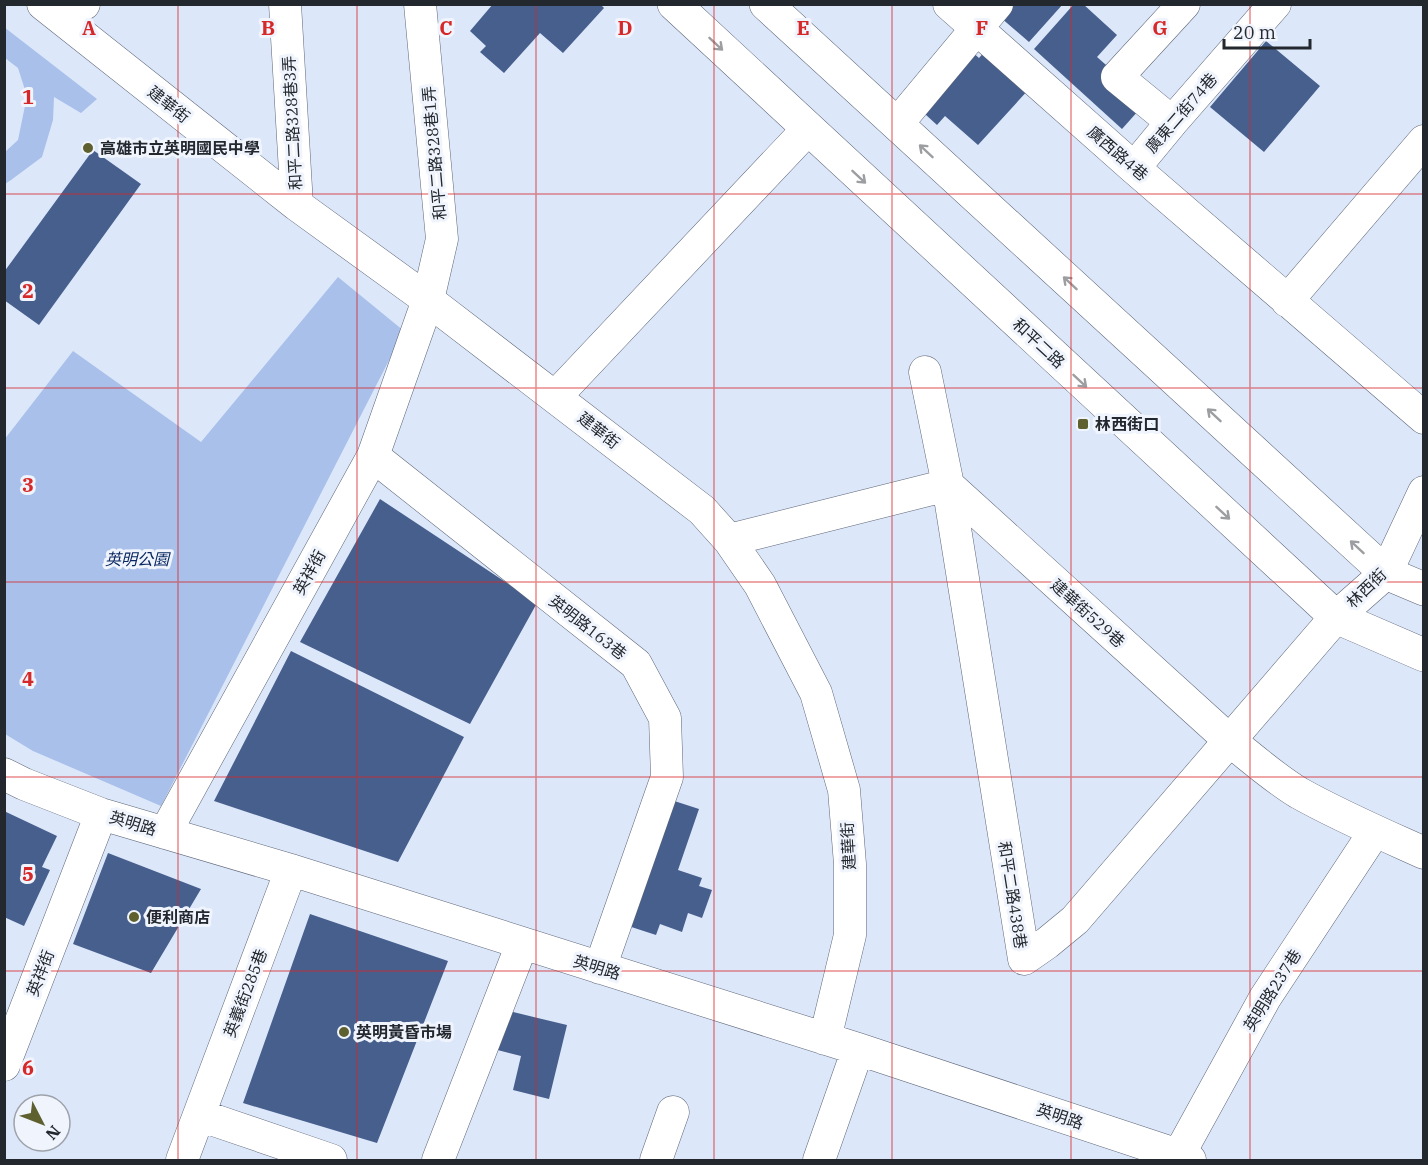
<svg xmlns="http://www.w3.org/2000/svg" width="1428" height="1165" font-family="'IBM Plex Serif','Noto Sans TC',serif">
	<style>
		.green { fill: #a8c0ea }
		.building { fill: #475f8d }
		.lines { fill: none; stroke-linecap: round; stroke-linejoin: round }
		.street-casing { stroke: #5d6677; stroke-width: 33 }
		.secondary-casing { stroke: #5d6677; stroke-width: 34 }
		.street { stroke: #fff; stroke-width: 32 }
		.secondary { stroke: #fff; stroke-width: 33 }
		.oneway { stroke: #9c9ea1 }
		.grid { fill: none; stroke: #d62828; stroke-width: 1.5; stroke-opacity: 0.55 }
		.poi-dot { fill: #5e612f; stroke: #f0f4fc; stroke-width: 2 }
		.labels { text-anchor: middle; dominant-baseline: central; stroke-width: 6; stroke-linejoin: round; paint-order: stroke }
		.street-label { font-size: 16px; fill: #23272e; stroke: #f0f4fc }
		.poi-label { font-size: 16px; font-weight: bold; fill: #23272e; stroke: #f0f4fc; text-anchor: start }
		.park-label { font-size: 16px; font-style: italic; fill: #092761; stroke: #f0f4fc }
		.grid-label { font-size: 20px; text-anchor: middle; font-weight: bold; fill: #d62828; stroke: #f0f4fc; stroke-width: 6; stroke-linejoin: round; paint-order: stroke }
	</style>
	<rect width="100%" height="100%" fill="#dce7fa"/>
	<!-- green -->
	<path class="green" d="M 4,27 L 97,99 L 81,113 L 54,97 L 53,120 L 42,157 L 11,180 L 5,184 L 5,152 L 18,140 L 27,96 L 18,68 L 5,58 Z
		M 338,277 L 404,331 L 161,806 L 33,751 L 5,734 L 4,440 L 73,351 L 201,442 Z"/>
	<!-- building -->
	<path class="building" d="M 493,4 L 600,4 L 604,8 L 563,53 L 540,33 L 504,73 L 480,52 L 486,46 L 470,31 Z
		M 999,4 L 1063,4 L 1029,42 L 993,11 Z
		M 1074,4 L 1083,4 L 1117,35 L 1097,57 L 1147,101 L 1122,129 L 1034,49 Z
		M 954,36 L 979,58 L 987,49 L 1030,88 L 978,145 L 945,116 L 937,125 L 902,93 Z
		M 1266,41 L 1320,86 L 1264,152 L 1210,107 Z
		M 93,150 L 141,184 L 39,325 L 4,300 L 4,272 Z
		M 380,499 L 537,603 L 470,724 L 300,642 Z
		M 291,651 L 464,737 L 398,862 L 214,801 Z
		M 659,796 L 699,809 L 678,870 L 702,878 L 699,886 L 712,890 L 702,918 L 688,913 L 682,932 L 660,924 L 656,935 L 616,922 Z
		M 4,811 L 57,836 L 42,867 L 50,870 L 24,926 L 4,917 Z
		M 108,853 L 201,889 L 151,973 L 73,944 Z
		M 310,914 L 448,961 L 377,1143 L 243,1103 Z
		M 496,1008 L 567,1025 L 549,1099 L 513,1090 L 521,1056 L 486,1047 Z"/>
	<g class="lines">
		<!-- street casing -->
		<g class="street-casing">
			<path id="street" d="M 43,4 L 297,205 L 428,300 L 702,510 L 729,540 L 760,585 L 816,693 L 844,790 L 850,864 L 850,935 L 825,1039
				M 285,4 L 297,205
				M 949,4 L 1134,168 L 1424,418
				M 56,14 L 84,4
				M 1172,122 L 1117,77 L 1184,4
				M 897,124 L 997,4
				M 1134,168 L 1172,122 L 1275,4
				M 1287,301 L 1424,141
				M 925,372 L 948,485 L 1024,959 L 1047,943 L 1075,920 L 1336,617 L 1386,573 L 1424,492
				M 555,397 L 807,130
				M 373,456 L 636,664 L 665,718 L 667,777 L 600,968
				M 729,540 L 948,485 L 1229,740 C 1252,758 1274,778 1299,793 C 1338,815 1382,834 1424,853
				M 4,774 L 24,784 L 101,814 L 291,870 L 858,1049 L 1178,1155 L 1190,1160
				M 165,833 L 373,456 L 428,300 L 442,239 L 420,4
				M 4,1065 L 101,814
				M 199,1115 L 331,1160
				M 182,1160 L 291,870
				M 438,1160 L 522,944
				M 656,1160 L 673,1112
				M 819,1160 L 858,1049
				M 1176,1160 L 1265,998 L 1375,831"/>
		</g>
		<!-- secondary casing -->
		<g class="secondary-casing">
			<path id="secondary" d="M 674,4 L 1336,617 L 1424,655
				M 766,4 L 1386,573 L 1424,589"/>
		</g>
		<!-- street -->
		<use href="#street" class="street"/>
		<!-- secondary -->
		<use href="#secondary" class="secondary"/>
	</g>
	<!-- one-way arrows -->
	<defs><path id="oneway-shaft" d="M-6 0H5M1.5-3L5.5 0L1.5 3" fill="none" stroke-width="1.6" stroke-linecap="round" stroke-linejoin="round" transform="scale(1.5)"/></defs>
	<g class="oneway">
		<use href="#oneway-shaft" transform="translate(716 44) rotate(43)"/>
		<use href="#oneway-shaft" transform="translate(926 151) rotate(-137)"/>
		<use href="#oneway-shaft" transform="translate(859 177) rotate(43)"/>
		<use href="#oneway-shaft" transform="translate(1070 283) rotate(-137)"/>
		<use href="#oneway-shaft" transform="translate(1080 381) rotate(43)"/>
		<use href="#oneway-shaft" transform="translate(1214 415) rotate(-137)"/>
		<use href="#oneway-shaft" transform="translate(1223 513) rotate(43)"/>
		<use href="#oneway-shaft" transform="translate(1357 547) rotate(-137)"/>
	</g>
	<!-- grid -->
	<path class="grid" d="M 178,4 L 178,1160M 357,4 L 357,1160M 536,4 L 536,1160M 714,4 L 714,1160M 892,4 L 892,1160M 1071,4 L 1071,1160M 1250,4 L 1250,1160M 4,194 L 1424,194M 4,388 L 1424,388M 4,582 L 1424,582M 4,777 L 1424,777M 4,971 L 1424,971"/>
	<!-- markers -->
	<g class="poi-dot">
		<circle cx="88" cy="148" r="6"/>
		<rect x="1077" y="418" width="12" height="12" rx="3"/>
		<circle cx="134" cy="917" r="6"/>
		<circle cx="344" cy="1032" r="6"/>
	</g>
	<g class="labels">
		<!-- street labels -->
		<g class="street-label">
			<text transform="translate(169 104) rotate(38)">建華街</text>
			<text transform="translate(1181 113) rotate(-49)">廣東二街74巷</text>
			<text transform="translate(292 123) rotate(-93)">和平二路328巷3弄</text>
			<text transform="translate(434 153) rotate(-95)">和平二路328巷1弄</text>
			<text transform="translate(1118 153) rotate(41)">廣西路4巷</text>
			<text transform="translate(1039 343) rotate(43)">和平二路</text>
			<text transform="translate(599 430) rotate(38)">建華街</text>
			<text transform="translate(309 572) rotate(-61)">英祥街</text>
			<text transform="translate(1366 588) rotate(-44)">林西街</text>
			<text transform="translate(1088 613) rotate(42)">建華街529巷</text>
			<text transform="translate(588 627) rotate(38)">英明路163巷</text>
			<text transform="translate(133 823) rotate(17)">英明路</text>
			<text transform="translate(848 846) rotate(-93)">建華街</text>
			<text transform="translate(1013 895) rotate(81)">和平二路438巷</text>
			<text transform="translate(597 967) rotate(17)">英明路</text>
			<text transform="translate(40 973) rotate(-69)">英祥街</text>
			<text transform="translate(1272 990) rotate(-58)">英明路237巷</text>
			<text transform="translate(245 993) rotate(-69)">英義街285巷</text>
			<text transform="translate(1060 1116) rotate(18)">英明路</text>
		</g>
		<!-- poi labels -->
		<g class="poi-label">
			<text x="100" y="148">高雄市立英明國民中學</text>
			<text x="1095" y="424">林西街口</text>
			<text x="146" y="917">便利商店</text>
			<text x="356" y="1032">英明黃昏市場</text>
		</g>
		<!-- park labels -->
		<g class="park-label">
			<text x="137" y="559">英明公園</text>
		</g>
	</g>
	<g class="grid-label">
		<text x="89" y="35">A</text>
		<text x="268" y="35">B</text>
		<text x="446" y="35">C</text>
		<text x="625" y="35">D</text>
		<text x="803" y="35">E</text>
		<text x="982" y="35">F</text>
		<text x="1160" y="35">G</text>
		<text x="28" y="104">1</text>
		<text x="28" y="298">2</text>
		<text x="28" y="492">3</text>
		<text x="28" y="686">4</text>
		<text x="28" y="881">5</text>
		<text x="28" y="1075">6</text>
	</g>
	<!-- border -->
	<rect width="1428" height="1165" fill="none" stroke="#23272e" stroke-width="12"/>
	<!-- north arrow -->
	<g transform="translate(42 1123) rotate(132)"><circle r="28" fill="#f0f4fc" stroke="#9ea2aa" stroke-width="1.5"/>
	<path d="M0-4.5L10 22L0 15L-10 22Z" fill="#5e612f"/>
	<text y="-9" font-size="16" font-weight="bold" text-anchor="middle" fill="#23272e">N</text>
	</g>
	<!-- scale -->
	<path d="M1224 39v9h86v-9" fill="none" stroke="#23272e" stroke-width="3"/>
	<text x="1233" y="39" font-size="18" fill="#23272e" stroke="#f0f4fc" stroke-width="4.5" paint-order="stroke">20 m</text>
</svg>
